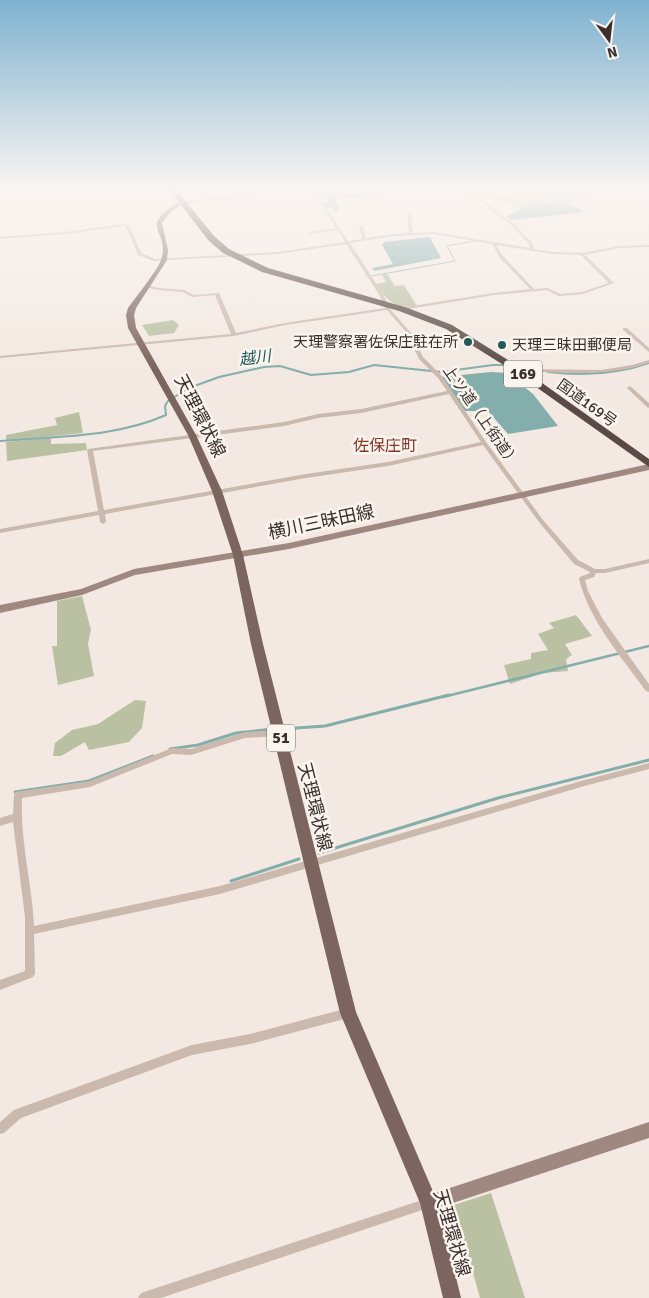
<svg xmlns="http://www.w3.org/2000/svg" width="649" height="1298" font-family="Signika,'Noto Sans JP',sans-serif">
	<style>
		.green { fill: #bac1a3 }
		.water { fill: #83aeac }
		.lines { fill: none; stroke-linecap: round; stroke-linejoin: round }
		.stream-far3 { stroke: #83aeac; stroke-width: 1 }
		.stream-far2 { stroke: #83aeac; stroke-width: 2 }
		.stream-far1 { stroke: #83aeac; stroke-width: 2.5 }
		.stream { stroke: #83aeac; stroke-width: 3 }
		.street { fill: #cbb9ae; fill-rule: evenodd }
		.secondary { fill: #9e8880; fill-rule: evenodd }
		.primary { fill: #7b655e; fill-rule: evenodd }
		.highway { fill: #5a4944; fill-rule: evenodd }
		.rail { stroke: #3a2f2c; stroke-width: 1; stroke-dasharray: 0.5 2.5; stroke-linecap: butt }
		.poi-dot { fill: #235a58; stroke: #faf4ef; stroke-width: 2 }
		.labels { text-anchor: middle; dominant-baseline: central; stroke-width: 5; stroke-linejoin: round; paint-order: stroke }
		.far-poi-label { font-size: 15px; fill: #3a2f2c; stroke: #faf4ef; text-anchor: end }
		.far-street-label { font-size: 15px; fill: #3a2f2c; stroke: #faf4ef }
		.far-water-label { font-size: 16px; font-style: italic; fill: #235a58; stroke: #faf4ef }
		.shield { fill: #faf4ef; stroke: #746a66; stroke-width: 1 }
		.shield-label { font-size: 16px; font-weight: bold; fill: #3a2f2c }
		.far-neighbourhood-label { font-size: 16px; fill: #853729; stroke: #faf4ef }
		.street-label { font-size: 18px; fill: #3a2f2c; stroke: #faf4ef }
	</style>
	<rect width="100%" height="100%" fill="#f3e9e2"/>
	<!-- green -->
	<path class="green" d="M 457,188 L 481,188 L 484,192 L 494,195 L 512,195 L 515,188 L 612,188 L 573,202 L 519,209 L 492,197 L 472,199 L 465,196 Z
		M 387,274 L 395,286 L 404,285 L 417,306 C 396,309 386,301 376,284 L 386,282 L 382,275 Z
		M 173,320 L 179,325 L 174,333 L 149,336 L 142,325 Z
		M 79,412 L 83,433 L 6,441 L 6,435 L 57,425 L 55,418 Z
		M 51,438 L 51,444 L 86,443 L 87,450 L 7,461 L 6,442 Z
		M 82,596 L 91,630 L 88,644 L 94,676 L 58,685 L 52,646 L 57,646 L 57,601 Z
		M 576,615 L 592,636 L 565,644 L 572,655 L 566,659 L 568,671 L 543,673 L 510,684 L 504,665 L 531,659 L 531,653 L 548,650 L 538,634 L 554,628 L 549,623 Z
		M 135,700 L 146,701 L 142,728 L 129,742 L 89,750 L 85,742 L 61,756 L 53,756 L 55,743 L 72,730 L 98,724 Z
		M 491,1193 L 525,1298 L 480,1298 L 454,1205 Z"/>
	<!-- water -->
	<path class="water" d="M 375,190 L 380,196 L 337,199 L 336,202 L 339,208 L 338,211 L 329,211 L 334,210 L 332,207 L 327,208 L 323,203 L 329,202 L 325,195 L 337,192 Z
		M 550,204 L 572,204 L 584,212 L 520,219 L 511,220 L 506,217 L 521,209 Z
		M 430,237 L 441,258 L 374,271 L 372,268 L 393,264 L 382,245 L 384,242 Z
		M 491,372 L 507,373 L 533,394 L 558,426 L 508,434 L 488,411 L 462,411 L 440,377 Z"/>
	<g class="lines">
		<!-- stream-far3 -->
		<path class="stream-far3" d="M 372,276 L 455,261 L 447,246 L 474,241"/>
		<!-- stream-far2 -->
		<path class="stream-far2" d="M 519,367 L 531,369
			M 548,372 C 583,376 616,375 649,363
			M 0,441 C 56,436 114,438 166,415 L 165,406 L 168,401 L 189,388 L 219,377 L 264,367 L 280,366 L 311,375 L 349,372 L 374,365 L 441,372 L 493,365 L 506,365"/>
		<!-- stream-far1 -->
		<path class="stream-far1" d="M 443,697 L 649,646"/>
		<!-- stream -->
		<path class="stream" d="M 282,729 L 325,726 L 449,695
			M 170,749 L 198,745 L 236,733 L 274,729
			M 15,792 L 89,781 L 153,756
			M 319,853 L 498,798 L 649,760
			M 231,881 L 299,859"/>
		<!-- street -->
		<path class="street" d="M 294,188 L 307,188 L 181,204 L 179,203 L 181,202 Z
			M 310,188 L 314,188 L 348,241 L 362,239 L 359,226 L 361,225 L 363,226 L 366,238 L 395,234 L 409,233 L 407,214 L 409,213 L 411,214 L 413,233 L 434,232 L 530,248 L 529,244 L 509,223 L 498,216 L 480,200 L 471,199 L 464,194 L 464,192 L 465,192 L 473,197 L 482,198 L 500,214 L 511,221 L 532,243 L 534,249 L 553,252 L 582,253 L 619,246 L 649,245 L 649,247 L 619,248 L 585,255 L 614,283 L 583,294 L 559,296 L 547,290 L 494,295 L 402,310 L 400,310 L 400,308 L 494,293 L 530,289 L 500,258 L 492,244 L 434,234 L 395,236 L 350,243 L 384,296 L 390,309 L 411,333 L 423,357 L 442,376 L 486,442 L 543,520 L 578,560 L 595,569 L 605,569 L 649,559 L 649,563 L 605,573 L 596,573 L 594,577 L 585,580 L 588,591 L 602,618 L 624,649 L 649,684 L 649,692 L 646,691 C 622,658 589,620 579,579 L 580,577 L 590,573 L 590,572 L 574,564 L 539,522 L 483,445 L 388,466 L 306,478 L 105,514 L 106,522 L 103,524 L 100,522 L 99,515 L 0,533 L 0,529 L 98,511 L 87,450 L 88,449 L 284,422 L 318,414 L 361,409 L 447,391 L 438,378 L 419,359 L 407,333 L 387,310 L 285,325 L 234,336 L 0,358 L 0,356 L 231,334 L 215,295 L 192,297 L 183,292 L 158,290 L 145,287 L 145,285 L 147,285 L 158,288 L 184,290 L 193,295 L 219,293 L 236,333 L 285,323 L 385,308 L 380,296 L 346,244 L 278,254 L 154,261 L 138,255 L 126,227 L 125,226 L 65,234 L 0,239 L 0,237 L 65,232 L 125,224 L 130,226 L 141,253 L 155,259 L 278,252 L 345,242 L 338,230 L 309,234 L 307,233 L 336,228 ZM 496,245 L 553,254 L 581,255 L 609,283 L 582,292 L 560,294 L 548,288 L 534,289 L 503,256 ZM 449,394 L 481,442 L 388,462 L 306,474 L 104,510 L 93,451 L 284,426 L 318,418 L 361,413 Z
			M 623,328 L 627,328 L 649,348 L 649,352 L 623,330 Z
			M 649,360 L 649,363 C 605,378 563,372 518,371 L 516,370 L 518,369 L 601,370 L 632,365 Z
			M 630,386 L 649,403 L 649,408 L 647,407 L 628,389 L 627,388 Z
			M 279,730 L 282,731 L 283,733 L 282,735 L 279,736 L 245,738 L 191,755 L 172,754 L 90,787 L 22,798 C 20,841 32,883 34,926 L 220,886 L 581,781 L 649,763 L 649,769 L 581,787 L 220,894 L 34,934 L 35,974 L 33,977 L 0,990 L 0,980 L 25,971 L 25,917 L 13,822 L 0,826 L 0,818 L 13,814 L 14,795 L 15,792 L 90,781 L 172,748 L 191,749 L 245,732 Z
			M 348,1008 L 351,1010 L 353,1013 L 351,1016 L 348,1018 L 250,1044 L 192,1055 L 21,1118 L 4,1133 L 0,1134 L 0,1122 L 14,1110 L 192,1045 L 250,1034 Z
			M 428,1198 L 432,1199 L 433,1203 L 432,1207 L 428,1208 L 161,1298 L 138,1298 L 140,1294 L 144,1292 Z"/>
		<!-- secondary -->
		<path class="secondary" d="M 649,464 L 649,470 L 289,549 L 135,575 L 82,595 L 0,613 L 0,605 L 81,589 L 134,569 L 289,543 Z
			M 649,1122 L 649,1138 L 429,1211 L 423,1209 L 421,1203 L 423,1197 L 429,1195 Z"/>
		<!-- primary -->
		<path class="primary" d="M 179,202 L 184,203 L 171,212 L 162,223 L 168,250 L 167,260 L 136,308 L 134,315 L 136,328 L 196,435 L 222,491 L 243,555 L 263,644 L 356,1012 L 438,1203 L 461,1298 L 443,1298 L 420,1203 L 340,1013 L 251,644 L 233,555 L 212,491 L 188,435 L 128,328 L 126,315 L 128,308 C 136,297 157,271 161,260 C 171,230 136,228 179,202 Z"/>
		<!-- highway -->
		<path class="highway" d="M 168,188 L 175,188 L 214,236 L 229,249 L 268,268 L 405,307 L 452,325 L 521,368 L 649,459 L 649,467 L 515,372 L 446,329 L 399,311 L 262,272 L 223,253 L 208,240 Z"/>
		<!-- rail -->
		<path class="rail" d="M 636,188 L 649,195"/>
	</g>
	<!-- sky -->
	<linearGradient id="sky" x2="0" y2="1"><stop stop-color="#7fb2d0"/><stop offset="0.51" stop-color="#faf5f2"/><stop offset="1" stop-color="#faf5f2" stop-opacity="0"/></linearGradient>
	<rect width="649" height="370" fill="url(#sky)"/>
	<!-- markers -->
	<g class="poi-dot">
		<circle cx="468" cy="342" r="5"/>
		<circle cx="502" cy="345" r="5"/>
	</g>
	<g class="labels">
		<!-- far-poi labels -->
		<g class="far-poi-label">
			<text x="458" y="342">天理警察署佐保庄駐在所</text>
			<text x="512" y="345" text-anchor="start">天理三昧田郵便局</text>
		</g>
		<!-- far-street labels -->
		<g class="far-street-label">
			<text transform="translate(587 403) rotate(36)">国道169号</text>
			<text transform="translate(481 416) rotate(55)">上ツ道（上街道）</text>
		</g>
		<!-- far-water labels -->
		<g class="far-water-label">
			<text transform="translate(255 358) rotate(-7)">越川</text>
		</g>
		<!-- shield labels -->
		<g class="shield">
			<rect x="504" y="360.5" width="38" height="27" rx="4"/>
			<rect x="267" y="724.5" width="28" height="27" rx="4"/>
		</g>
		<g class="shield-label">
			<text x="523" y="374">169</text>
			<text x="281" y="738">51</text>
		</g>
		<!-- far-neighbourhood labels -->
		<g class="far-neighbourhood-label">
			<text x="385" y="446">佐保庄町</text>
		</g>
		<!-- street labels -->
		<g class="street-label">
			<text transform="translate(200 416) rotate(63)">天理環状線</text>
			<text transform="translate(321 522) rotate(-12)">横川三昧田線</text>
			<text transform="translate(315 807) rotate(76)">天理環状線</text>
			<text transform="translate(452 1233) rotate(74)">天理環状線</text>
		</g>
	</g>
	<!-- north arrow -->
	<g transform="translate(609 40) rotate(165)" stroke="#faf4ef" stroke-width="4" paint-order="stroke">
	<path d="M0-4L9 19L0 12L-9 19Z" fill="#3a2f2c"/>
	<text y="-8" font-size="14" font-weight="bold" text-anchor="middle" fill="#3a2f2c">N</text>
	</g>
</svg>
